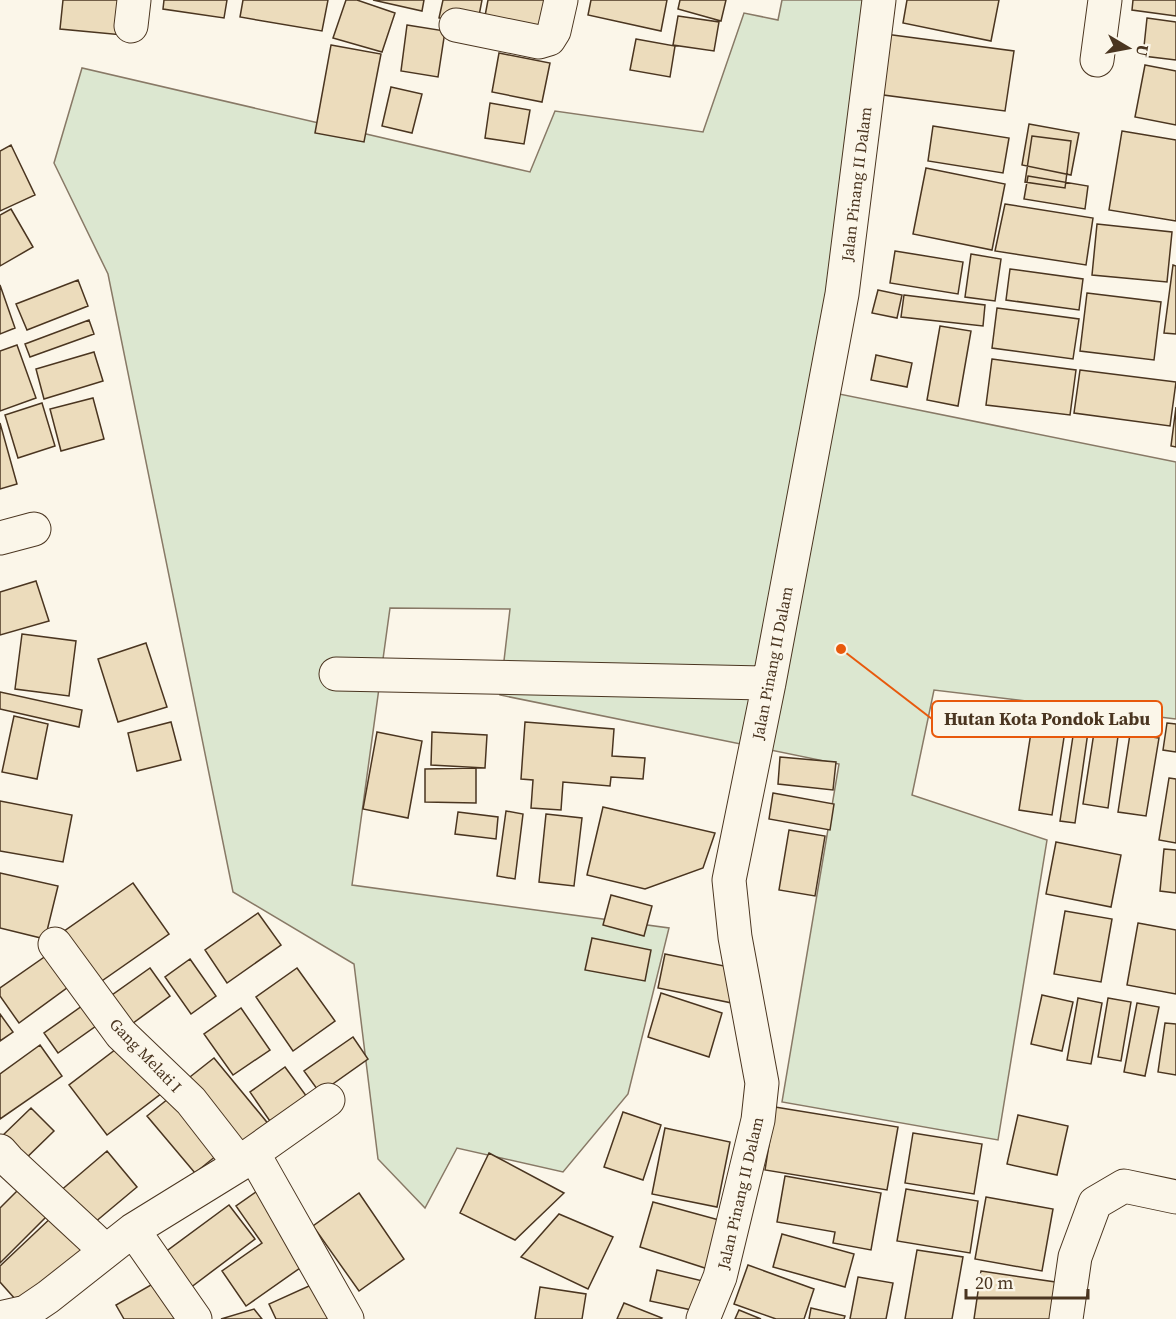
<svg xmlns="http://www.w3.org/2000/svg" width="1176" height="1319" font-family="'Source Serif 4',serif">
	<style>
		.green { fill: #dce7d0; stroke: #887966; stroke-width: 1.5 }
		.building { fill: #ecdcbc; stroke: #4a3520; stroke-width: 1.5 }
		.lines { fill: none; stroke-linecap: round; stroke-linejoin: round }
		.minor-casing { stroke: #4a3520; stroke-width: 35 }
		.minor { stroke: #fbf6e9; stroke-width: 33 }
		.labels { text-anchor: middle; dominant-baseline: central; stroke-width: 4.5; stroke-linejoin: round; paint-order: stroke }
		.street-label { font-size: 16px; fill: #4a3520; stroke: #fbf6e9 }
		.leader { fill: none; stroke: #e8590c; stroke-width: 2 }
		.callout-dot { fill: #e8590c; stroke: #fbf6e9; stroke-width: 2 }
		.callout { fill: #fbf6e9; stroke: #e8590c; stroke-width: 2 }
		.callout-label { font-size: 18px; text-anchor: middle; font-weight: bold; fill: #4a3520 }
	</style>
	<rect width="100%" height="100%" fill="#fbf6e9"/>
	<!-- green -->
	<path class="green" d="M 782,0 L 881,0 L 834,393 L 1176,462 L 1176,719 L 934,690 L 912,795 L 1047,840 L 998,1140 L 782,1102 L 839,764 L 500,695 L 510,609 L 390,608 L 352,885 L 669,928 L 628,1094 L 563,1172 L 457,1148 L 425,1208 L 378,1159 L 354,964 L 233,892 L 108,274 L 54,163 L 82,68 L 530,172 L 555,111 L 703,132 L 744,13 L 778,20 Z"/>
	<!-- building -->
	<path class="building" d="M 63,0 L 127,0 L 123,35 L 60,29 Z
		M 164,0 L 227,0 L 224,18 L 163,9 Z
		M 243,0 L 328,0 L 322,31 L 240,17 Z
		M 346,0 L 357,0 L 395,13 L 382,52 L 333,38 Z
		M 373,0 L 424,0 L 422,11 Z
		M 443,0 L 482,0 L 477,26 L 439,18 Z
		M 488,0 L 550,0 L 545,27 L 485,16 Z
		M 591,0 L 667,0 L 661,31 L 588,15 Z
		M 680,0 L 726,0 L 721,21 L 678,9 Z
		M 907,0 L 999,0 L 991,41 L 903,23 Z
		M 1133,0 L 1176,0 L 1176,16 L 1132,10 Z
		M 678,16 L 719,22 L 714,51 L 673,45 Z
		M 1147,18 L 1176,22 L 1176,60 L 1143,56 Z
		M 407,25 L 445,31 L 438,77 L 401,71 Z
		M 885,34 L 1014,51 L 1005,111 L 876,94 Z
		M 636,39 L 675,46 L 670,77 L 630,70 Z
		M 331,45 L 381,54 L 364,142 L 315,133 Z
		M 499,53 L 550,63 L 542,102 L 492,92 Z
		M 1145,65 L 1176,71 L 1176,125 L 1135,117 Z
		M 391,87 L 422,94 L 412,133 L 382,126 Z
		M 490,103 L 530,110 L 524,144 L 485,138 Z
		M 1029,124 L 1079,133 L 1071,175 L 1022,165 Z
		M 933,126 L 1009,138 L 1003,173 L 928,161 Z
		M 1122,131 L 1176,140 L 1176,221 L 1109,210 Z
		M 1032,136 L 1071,141 L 1065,188 L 1025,182 Z
		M 11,145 L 35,195 L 0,211 L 0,151 Z
		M 926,168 L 1005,184 L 992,250 L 913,234 Z
		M 1028,176 L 1088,186 L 1085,209 L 1024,199 Z
		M 1005,204 L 1093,218 L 1086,265 L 995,251 Z
		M 11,209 L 33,247 L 0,266 L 0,215 Z
		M 1097,224 L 1172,232 L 1167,282 L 1092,275 Z
		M 895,251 L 963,262 L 958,294 L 890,283 Z
		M 971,254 L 1001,259 L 995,301 L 965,297 Z
		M 1173,265 L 1176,266 L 1176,334 L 1164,333 Z
		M 1010,269 L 1083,279 L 1079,310 L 1006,300 Z
		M 78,280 L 88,306 L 27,330 L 16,304 Z
		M 0,285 L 15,328 L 0,334 Z
		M 878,290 L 902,295 L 897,318 L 872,313 Z
		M 1087,293 L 1161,302 L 1154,360 L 1080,351 Z
		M 904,295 L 985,305 L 983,326 L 901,317 Z
		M 997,308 L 1079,319 L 1073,359 L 992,348 Z
		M 89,320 L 94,334 L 30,357 L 25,344 Z
		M 940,326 L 971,331 L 958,406 L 927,400 Z
		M 17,345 L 36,398 L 0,411 L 0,351 Z
		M 94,352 L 103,381 L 44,399 L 36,369 Z
		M 876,355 L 912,363 L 907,387 L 871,380 Z
		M 992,359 L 1076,370 L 1070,415 L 986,405 Z
		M 1080,370 L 1176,382 L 1170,426 L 1074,413 Z
		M 93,398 L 104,439 L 61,451 L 50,409 Z
		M 42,403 L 55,446 L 18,458 L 5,415 Z
		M 1176,407 L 1176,447 L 1171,446 Z
		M 0,423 L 17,484 L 0,489 Z
		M 36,581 L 49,621 L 0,635 L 0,592 Z
		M 22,634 L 76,641 L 69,696 L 15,689 Z
		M 146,643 L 167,707 L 118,722 L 98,659 Z
		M 0,692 L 82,710 L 79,727 L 0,709 Z
		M 1034,713 L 1067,718 L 1052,815 L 1019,810 Z
		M 14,716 L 48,724 L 37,779 L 2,772 Z
		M 171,722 L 181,760 L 137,771 L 128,733 Z
		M 525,722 L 614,729 L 612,756 L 645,758 L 643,779 L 611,777 L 610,786 L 563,782 L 561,810 L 531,808 L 533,780 L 521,779 Z
		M 1075,723 L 1089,725 L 1075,823 L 1060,821 Z
		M 1167,723 L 1176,724 L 1176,752 L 1163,750 Z
		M 1095,726 L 1119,729 L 1108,808 L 1083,804 Z
		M 377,732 L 422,741 L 408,818 L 363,809 Z
		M 432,732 L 487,735 L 485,768 L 431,765 Z
		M 1130,734 L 1159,738 L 1146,816 L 1118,812 Z
		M 780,757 L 836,762 L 833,790 L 778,784 Z
		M 476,768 L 476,803 L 425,802 L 425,769 Z
		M 1169,778 L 1176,779 L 1176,843 L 1159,840 Z
		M 773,793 L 834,804 L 830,830 L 769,819 Z
		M 0,801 L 72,815 L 63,862 L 0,851 Z
		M 603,807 L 715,833 L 703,868 L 645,889 L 587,875 Z
		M 506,811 L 523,814 L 515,879 L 497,876 Z
		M 458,812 L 498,817 L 496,839 L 455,834 Z
		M 546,814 L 582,818 L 574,886 L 539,882 Z
		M 789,830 L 825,836 L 815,896 L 779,890 Z
		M 1056,842 L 1121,855 L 1111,907 L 1046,894 Z
		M 1164,849 L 1176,850 L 1176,893 L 1160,891 Z
		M 0,873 L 58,886 L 45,939 L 0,928 Z
		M 133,883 L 169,934 L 96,985 L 60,934 Z
		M 611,895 L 652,906 L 644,936 L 603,925 Z
		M 1065,911 L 1112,919 L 1101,982 L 1054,974 Z
		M 258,913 L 281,945 L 227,983 L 205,950 Z
		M 1138,923 L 1176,930 L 1176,994 L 1127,985 Z
		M 592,938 L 651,950 L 645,981 L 585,970 Z
		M 53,951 L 75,982 L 19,1023 L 0,996 L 0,988 Z
		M 665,954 L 739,969 L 732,1003 L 658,988 Z
		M 190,959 L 216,996 L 191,1014 L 165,977 Z
		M 150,968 L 170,996 L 125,1029 L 105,1000 Z
		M 297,968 L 335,1021 L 293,1051 L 256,997 Z
		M 661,993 L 722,1013 L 709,1057 L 648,1037 Z
		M 1042,995 L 1073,1002 L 1062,1051 L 1031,1044 Z
		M 1078,998 L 1102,1003 L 1091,1064 L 1067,1060 Z
		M 1108,998 L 1131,1002 L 1121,1061 L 1098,1057 Z
		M 89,1001 L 103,1021 L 58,1053 L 44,1033 Z
		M 1137,1003 L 1159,1007 L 1145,1076 L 1124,1072 Z
		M 241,1008 L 270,1050 L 233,1075 L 204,1034 Z
		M 0,1014 L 13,1032 L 0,1041 Z
		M 1165,1023 L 1176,1024 L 1176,1075 L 1158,1072 Z
		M 353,1037 L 368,1059 L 320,1093 L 304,1071 Z
		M 124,1043 L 162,1093 L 107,1135 L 69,1085 Z
		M 40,1045 L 62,1076 L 0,1119 L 0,1074 Z
		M 214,1058 L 275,1132 L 242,1158 L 181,1084 Z
		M 285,1067 L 310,1101 L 274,1127 L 250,1092 Z
		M 174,1094 L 222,1151 L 195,1173 L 147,1116 Z
		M 775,1107 L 898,1127 L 887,1190 L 765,1170 Z
		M 31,1108 L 54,1131 L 19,1165 L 0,1138 Z
		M 623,1112 L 661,1125 L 643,1180 L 604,1167 Z
		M 1018,1115 L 1068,1126 L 1057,1175 L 1007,1164 Z
		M 665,1128 L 730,1142 L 717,1207 L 652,1194 Z
		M 913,1133 L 982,1144 L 974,1194 L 905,1183 Z
		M 107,1151 L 137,1187 L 88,1228 L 59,1192 Z
		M 489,1153 L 564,1193 L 515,1240 L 460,1213 Z
		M 785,1176 L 881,1193 L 871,1250 L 833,1243 L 835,1232 L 777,1222 Z
		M 22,1186 L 50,1213 L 0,1263 L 0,1208 Z
		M 260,1189 L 310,1261 L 246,1306 L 222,1271 L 262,1243 L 236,1206 Z
		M 906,1189 L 978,1201 L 970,1253 L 897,1241 Z
		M 359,1193 L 404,1259 L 359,1291 L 313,1226 Z
		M 986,1197 L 1053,1209 L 1042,1271 L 975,1259 Z
		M 653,1202 L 730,1223 L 711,1270 L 640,1247 Z
		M 229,1205 L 255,1239 L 190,1288 L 164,1253 Z
		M 55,1214 L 88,1250 L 24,1309 L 0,1282 L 0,1266 Z
		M 559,1214 L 613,1237 L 588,1289 L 521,1257 Z
		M 782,1234 L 854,1254 L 845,1287 L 773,1267 Z
		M 917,1250 L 963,1257 L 952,1319 L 905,1319 Z
		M 748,1265 L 814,1289 L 804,1319 L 776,1319 L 734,1304 Z
		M 657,1270 L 707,1282 L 701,1312 L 650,1301 Z
		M 981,1271 L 1069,1284 L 1063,1319 L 974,1319 Z
		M 858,1277 L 893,1283 L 886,1319 L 850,1319 Z
		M 163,1278 L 182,1319 L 124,1319 L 116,1305 Z
		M 320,1281 L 337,1319 L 276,1319 L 269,1304 Z
		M 540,1287 L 586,1294 L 582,1319 L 535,1319 Z
		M 624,1303 L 662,1318 L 661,1319 L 617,1319 Z
		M 811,1308 L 845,1316 L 844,1319 L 809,1319 Z
		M 254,1309 L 262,1319 L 221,1319 Z
		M 739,1310 L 761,1319 L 735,1319 Z"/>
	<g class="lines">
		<!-- minor casing -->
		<g class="minor-casing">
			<path id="minor" d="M 456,25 L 539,42 L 549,39 L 554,31 L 561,0
				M 131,26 L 134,0
				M 1097,60 L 1105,0
				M 0,538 L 34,529
				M 336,674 L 769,683
				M 55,944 L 121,1034 L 191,1101 L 240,1164
				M 0,1151 L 8,1160 L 106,1251
				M 253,1153 L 347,1319
				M 133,1230 L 195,1319
				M 0,1318 L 26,1312 L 48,1297 L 133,1230 L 240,1164 L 253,1153 L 328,1100
				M 703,1319 L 720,1277 L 758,1120 L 762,1083 L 735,937 L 729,880 L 769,683 L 842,294 L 879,0
				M 1066,1319 L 1075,1257 L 1095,1203 L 1124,1186 L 1176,1197"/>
		</g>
		<!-- minor -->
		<use href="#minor" class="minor"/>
	</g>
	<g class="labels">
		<!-- street labels -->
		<g class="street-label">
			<text transform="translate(856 184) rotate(-83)">Jalan Pinang II Dalam</text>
			<text transform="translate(772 663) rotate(-79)">Jalan Pinang II Dalam</text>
			<text transform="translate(146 1055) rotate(46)">Gang Melati I</text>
			<text transform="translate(740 1193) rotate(-77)">Jalan Pinang II Dalam</text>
		</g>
	</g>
	<!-- callouts -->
	<path class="leader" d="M841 649L932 719"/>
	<circle class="callout-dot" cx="841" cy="649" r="6"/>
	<rect class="callout" x="932" y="701" width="230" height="36" rx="6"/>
	<g class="callout-label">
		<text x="1047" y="725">Hutan Kota Pondok Labu</text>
	</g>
	<!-- north arrow -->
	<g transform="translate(1128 48) rotate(100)" stroke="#fbf6e9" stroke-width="4.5" paint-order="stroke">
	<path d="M0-4.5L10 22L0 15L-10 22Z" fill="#4a3520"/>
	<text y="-9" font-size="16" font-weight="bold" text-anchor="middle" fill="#4a3520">U</text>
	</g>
	<!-- scale -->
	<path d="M966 1289v9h122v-9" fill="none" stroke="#4a3520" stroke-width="3"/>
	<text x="975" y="1289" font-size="18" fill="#4a3520" stroke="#fbf6e9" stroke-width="4.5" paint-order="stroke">20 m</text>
</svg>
